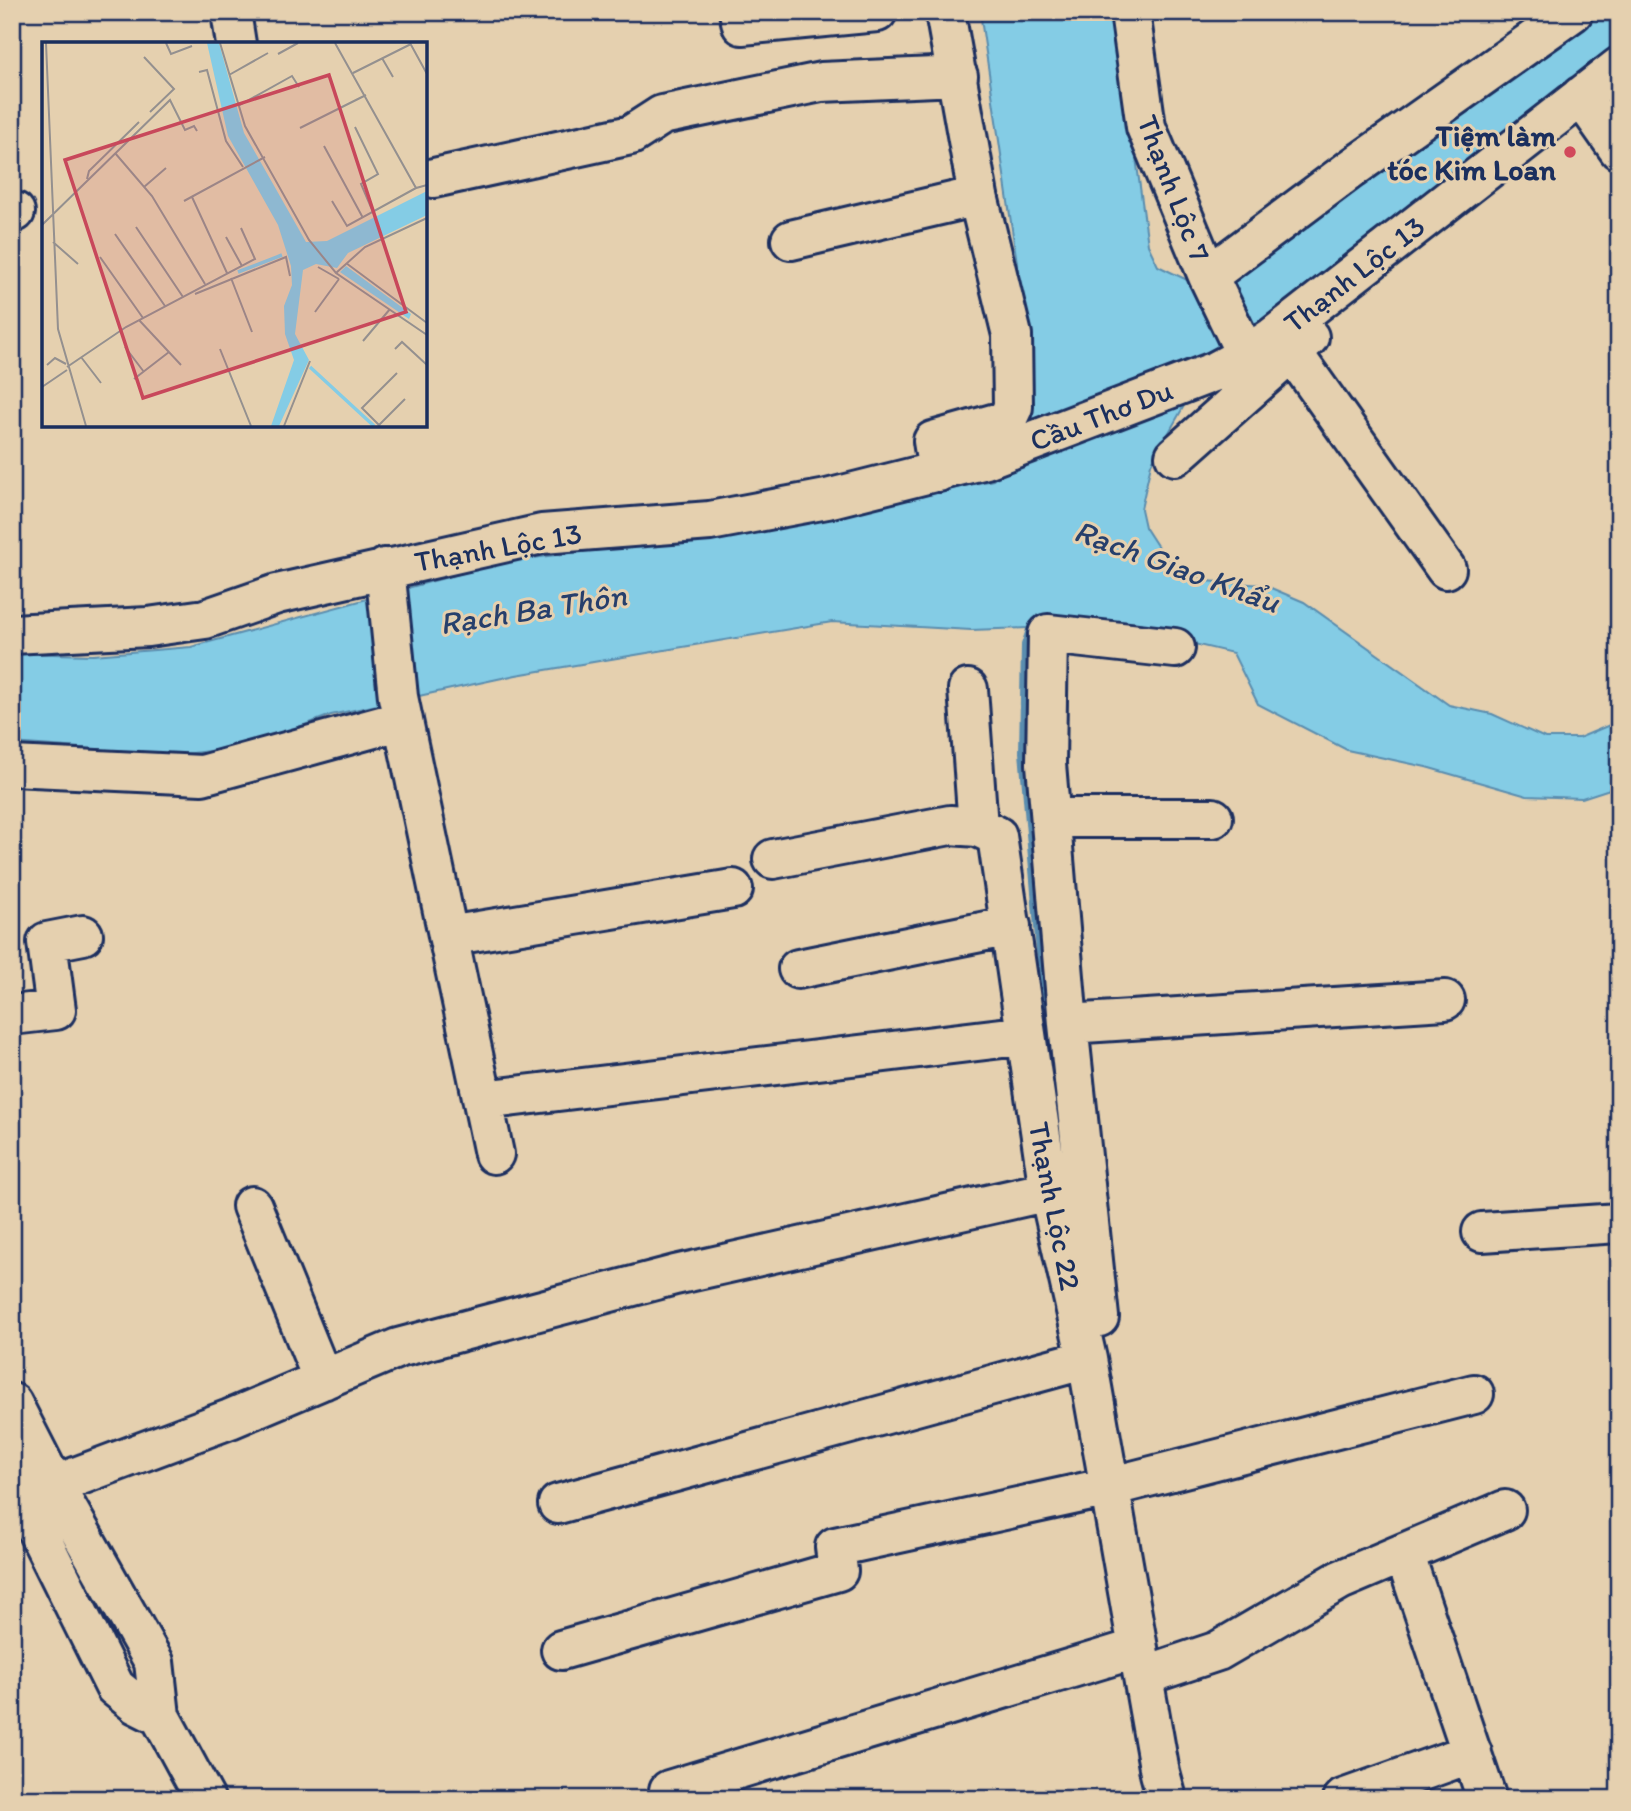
<svg xmlns="http://www.w3.org/2000/svg" width="1631" height="1811" font-family="Itim,sans-serif">
	<style>
		.water { fill: #84cce5; stroke: #5a8daf; stroke-width: 2 }
		.lines { fill: none; stroke-linecap: round; stroke-linejoin: round }
		.stream { stroke: #5a8daf; stroke-width: 10 }
		.minor-casing { stroke: #1b2f5e; stroke-width: 44 }
		.minor { stroke: #e5d0af; stroke-width: 38 }
		.poi-dot { fill: #d1495b; stroke: #e5d0af; stroke-width: 2.5 }
		.labels { text-anchor: middle; dominant-baseline: central; stroke-width: 6; stroke-linejoin: round; paint-order: stroke }
		.poi-label { font-size: 30px; font-weight: bold; fill: #1b2f5e; stroke: #e5d0af; text-anchor: end }
		.street-label { font-size: 30px; fill: #1b2f5e; stroke: #e5d0af }
		.water-label { font-size: 32px; font-style: italic; fill: #263f6c; stroke: #e5d0af }
		.inset-river { fill: none; stroke: #84cce5; stroke-width: 3.5 }
		.inset-road { fill: none; stroke: #94908f; stroke-width: 2 }
		.view { fill: #c8485b; fill-opacity: 0.15; stroke: #c8485b; stroke-width: 3.5 }
		.inset-edge { fill: none; stroke: #1b2f5e; stroke-width: 3.5 }
	</style>
	<rect width="100%" height="100%" fill="#e5d0af"/>
	<filter id="ink" filterUnits="userSpaceOnUse"><feTurbulence type="fractalNoise" baseFrequency=".0143" numOctaves="2"/><feDisplacementMap in="SourceGraphic" scale="14" xChannelSelector="R" yChannelSelector="G"/><feConvolveMatrix kernelMatrix="1 2 1 2 8 2 1 2 1" color-interpolation-filters="sRGB"/></filter>
	<g filter="url(#ink)">
		<!-- water -->
		<path class="water" d="M 980,12 L 1116,12 L 1148,245 L 1158,266 L 1208,290 L 1221,328 L 1219,344 L 1151,464 L 1141,509 L 1145,527 L 1163,555 L 1205,581 L 1264,585 L 1304,602 L 1449,705 L 1492,714 L 1545,738 L 1579,738 L 1619,721 L 1619,786 L 1582,798 L 1527,796 L 1426,767 L 1347,750 L 1258,704 L 1233,653 L 1113,625 L 971,630 L 832,622 L 516,675 L 331,715 L 249,746 L 177,755 L 12,743 L 12,653 L 93,655 L 191,647 L 503,562 L 781,525 L 993,480 L 1018,458 L 1031,411 L 1030,351 Z
			M 1596,12 L 1619,12 L 1619,45 L 1247,332 L 1222,279 L 1393,152 Z"/>
		<g class="lines">
			<!-- stream -->
			<path class="stream" d="M 1032,627 L 1026,645 L 1024,752 L 1045,997 L 1052,1051"/>
			<!-- minor casing -->
			<g class="minor-casing">
				<path id="minor" d="M 231,12 L 236,44
					M 739,12 L 742,25 L 877,12
					M 1130,12 L 1146,127 L 1208,276 L 1246,355
					M 1581,96 L 1619,150
					M 434,178 L 631,135 L 662,115 L 821,82 L 958,76
					M 12,213 L 15,212
					M 791,240 L 978,196
					M 1208,276 L 1351,169 L 1573,12
					M 1292,352 L 1446,569
					M 1175,456 L 1309,337
					M 938,472 L 933,441 L 1007,420 L 1013,407 L 1012,335 L 978,196 L 945,12
					M 385,568 L 398,697 L 494,1154
					M 12,634 L 148,627 L 205,619 L 277,594 L 542,534 L 710,521 L 827,499 L 986,459 L 1216,371 L 1246,355 L 1273,337 L 1619,67
					M 968,689 L 978,827
					M 12,766 L 202,775 L 403,720
					M 1051,818 L 1213,818
					M 773,859 L 950,825 L 978,827 L 997,836 L 1049,1191 L 1087,1359 L 1160,1773 L 1167,1799
					M 448,936 L 733,889
					M 798,969 L 1011,926
					M 12,1015 L 56,1010 L 47,942 L 83,935
					M 1068,1024 L 1445,1000
					M 483,1100 L 1026,1035
					M 252,1206 L 323,1380
					M 1482,1232 L 1619,1223
					M 1099,1317 L 1068,1024 L 1046,764 L 1048,634 L 1175,648
					M 12,1403 L 54,1485 L 154,1662 L 160,1716 L 205,1799
					M 12,1480 L 115,1687 L 136,1704 L 160,1716
					M 54,1485 L 230,1419 L 398,1348 L 675,1275 L 1049,1191
					M 558,1504 L 1087,1359
					M 1404,1553 L 1487,1799
					M 561,1650 L 838,1571 L 835,1547 L 1109,1487 L 1474,1394
					M 1143,1676 L 1218,1651 L 1340,1580 L 1505,1510
					M 669,1790 L 1138,1648
					M 1343,1799 L 1472,1753"/>
			</g>
			<!-- minor -->
			<use href="#minor" class="minor"/>
		</g>
	</g>
	<!-- markers -->
	<circle class="poi-dot" cx="1570" cy="152" r="7"/>
	<g class="labels">
		<!-- poi labels -->
		<g class="poi-label">
			<text x="1556" y="135">Tiệm làm<tspan x="1556" dy="34">tóc Kim Loan</tspan></text>
		</g>
		<!-- street labels -->
		<g class="street-label">
			<text transform="translate(1174 188) rotate(69)">Thạnh Lộc 7</text>
			<text transform="translate(1354 274) rotate(-38)">Thạnh Lộc 13</text>
			<text transform="translate(1101 415) rotate(-21)">Cầu Thơ Du</text>
			<text transform="translate(498 547) rotate(-10)">Thạnh Lộc 13</text>
			<text transform="translate(1055 1206) rotate(79)">Thạnh Lộc 22</text>
		</g>
		<!-- water labels -->
		<g class="water-label">
			<text transform="translate(1177 566) rotate(20)">Rạch Giao Khẩu</text>
			<text transform="translate(533 609) rotate(-9)">Rạch Ba Thôn</text>
		</g>
	</g>
	<!-- overview -->
	<g transform="translate(42 42)">
		<rect width="385" height="385" fill="#e5d0af"/>
		<path d="M 165,1 L 177,1 L 202,91 L 264,200 L 285,199 L 385,149 L 385,173 L 306,211 L 295,226 L 274,222 L 261,228 L 253,292 L 267,318 L 237,384 L 229,384 L 252,318 L 243,292 L 242,264 L 250,243 L 249,224 L 236,183 L 186,94 ZM 304,224 L 369,272 L 367,277 L 298,230 Z" fill="#84cce5"/>
		<path class="inset-river" d="M 196,230 L 240,213M 268,325 L 332,384"/>
		<path class="inset-road" d="M 4,1 L 16,287 L 44,384M 124,1 L 129,12 L 150,4M 178,1 L 203,84 L 267,198 L 294,231 L 385,293M 293,1 L 374,146 L 385,143M 368,1 L 385,32M 236,12 L 256,1M 102,15 L 132,47 L 108,70M 340,16 L 351,35M 157,30 L 165,28 L 184,99 L 201,125M 311,31 L 369,2M 187,33 L 226,11M 196,64 L 250,34 L 257,45M 313,85 L 336,132 L 319,142 L 331,170M 258,86 L 324,53M 282,104 L 321,176M 73,111 L 110,154 L 163,242M 45,137 L 47,129 L 97,80M 102,145 L 124,126M 150,155 L 185,231M 142,159 L 223,115M 290,159 L 305,184 L 374,146M 0,183 L 128,58 L 143,88 L 152,84 L 155,89M 94,185 L 141,255M 73,192 L 123,264M 184,195 L 200,224M 11,200 L 36,222M 58,215 L 101,276M 304,221 L 385,281M 276,225 L 297,237M 294,231 L 323,205 L 385,176M 189,236 L 210,290M 153,252 L 244,215 L 248,234M 273,270 L 297,237M 97,278 L 139,323M 321,299 L 348,267M 83,305 L 102,330M 178,307 L 209,384M 353,307 L 360,300 L 385,323M 39,315 L 59,341M 5,323 L 13,316 L 24,322M 25,325 L 84,285 L 213,217 L 199,186M 92,337 L 127,310M 0,345 L 25,328M 242,384 L 268,319M 336,384 L 363,357M 338,384 L 320,366 L 355,331"/>
		<path class="view" d="M 287,33 L 364,270 L 101,356 L 23,118 Z"/>
		<rect width="385" height="385" class="inset-edge"/>
	</g>
	<!-- margin -->
	<rect width="1631" height="1811" fill="none" stroke="#e5d0af" stroke-width="42"/>
	<rect x="21" y="21" width="1589" height="1769" fill="none" stroke="#1b2f5e" stroke-width="2.5" filter="url(#ink)"/>
</svg>
